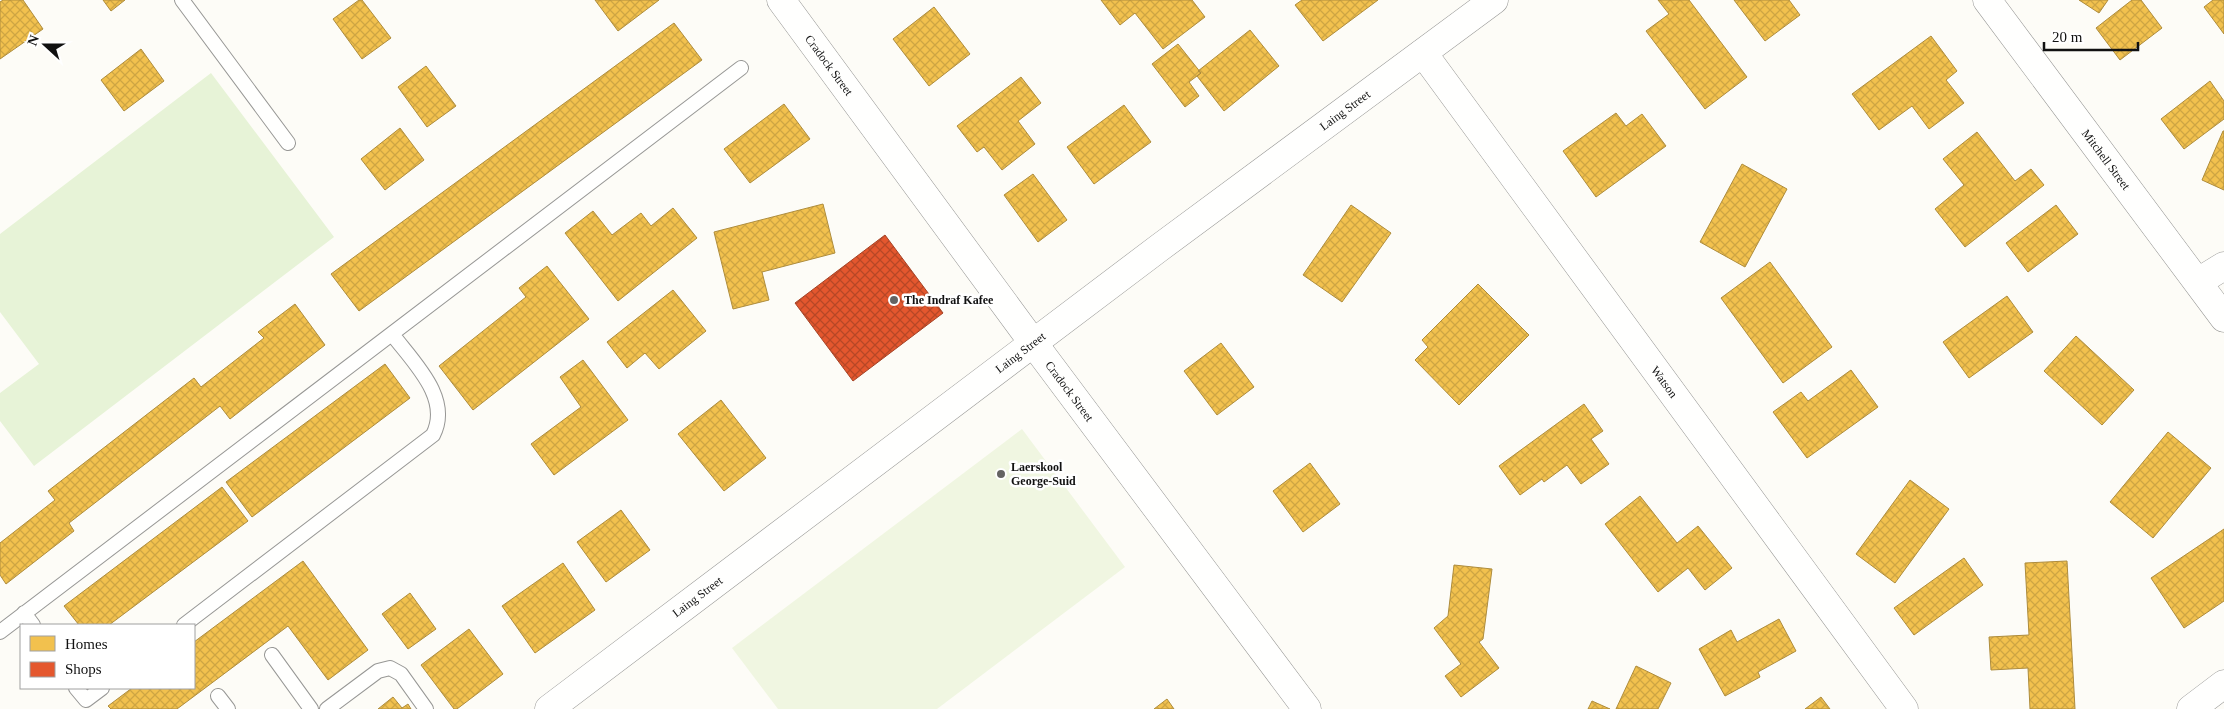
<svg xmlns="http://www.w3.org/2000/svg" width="2224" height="709" font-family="Georgia,serif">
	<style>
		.grass { fill: #e7f3d7 }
		.pitch { fill: #f0f6e1 }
		.homes { fill: url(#homes-cross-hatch); stroke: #ae8c3c }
		.shops { fill: url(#shops-cross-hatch); stroke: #a54225 }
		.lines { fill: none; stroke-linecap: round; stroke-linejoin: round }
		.service-casing { stroke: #979795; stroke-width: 16 }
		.minor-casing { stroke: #979795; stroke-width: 29 }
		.service { stroke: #fffffe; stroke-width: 14 }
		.minor { stroke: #fffffe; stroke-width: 28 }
		.poi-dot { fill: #646362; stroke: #fff; stroke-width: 2 }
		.labels { text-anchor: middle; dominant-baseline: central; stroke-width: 5; stroke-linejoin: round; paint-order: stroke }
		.street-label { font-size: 12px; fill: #111; stroke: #fff }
		.poi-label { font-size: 12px; font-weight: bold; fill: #111; stroke: #fff; text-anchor: start }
	</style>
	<defs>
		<pattern id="homes-cross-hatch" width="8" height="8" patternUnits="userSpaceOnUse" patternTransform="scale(1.25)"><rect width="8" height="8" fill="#f2c14e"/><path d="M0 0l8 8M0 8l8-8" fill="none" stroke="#cea543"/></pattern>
		<pattern id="shops-cross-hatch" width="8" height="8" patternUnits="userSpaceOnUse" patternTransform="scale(1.25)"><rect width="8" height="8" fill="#e4572e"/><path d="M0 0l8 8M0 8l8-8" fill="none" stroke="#b74726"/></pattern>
	</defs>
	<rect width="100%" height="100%" fill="#fdfcf7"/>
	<!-- grass -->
	<path class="grass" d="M 211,73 L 334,237 L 34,466 L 0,421 L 0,393 L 39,364 L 0,312 L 0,234 Z"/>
	<!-- pitch -->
	<path class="pitch" d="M 1022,429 L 1125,567 L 937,709 L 778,709 L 732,648 Z"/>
	<!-- homes -->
	<path class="homes" d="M 3,0 L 23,0 L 43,29 L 0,59 L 0,2 Z
		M 103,0 L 125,0 L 111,11 Z
		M 359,0 L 362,0 L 391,38 L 362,59 L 333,19 Z
		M 595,0 L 659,0 L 618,31 Z
		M 1101,0 L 1192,0 L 1205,17 L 1163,49 L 1135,13 L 1120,25 Z
		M 1302,0 L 1378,0 L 1323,41 L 1295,5 Z
		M 1658,0 L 1689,0 L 1747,77 L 1705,109 L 1646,31 L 1669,14 Z
		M 1734,0 L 1789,0 L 1800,15 L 1765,41 Z
		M 2079,0 L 2108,0 L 2099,13 Z
		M 2132,0 L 2141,0 L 2162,28 L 2120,60 L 2096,28 Z
		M 2213,0 L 2224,0 L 2224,34 L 2204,7 Z
		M 934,7 L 970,54 L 929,86 L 893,39 Z
		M 674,23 L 702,60 L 359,311 L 331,274 Z
		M 1250,30 L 1279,66 L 1224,111 L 1197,76 L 1201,73 L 1198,71 Z
		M 1931,36 L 1957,71 L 1946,80 L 1964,103 L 1929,129 L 1912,106 L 1879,130 L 1852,94 Z
		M 1178,44 L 1201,73 L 1189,82 L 1199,96 L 1185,107 L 1152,64 Z
		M 141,49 L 164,81 L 124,111 L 101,80 Z
		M 426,66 L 456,106 L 427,127 L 398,87 Z
		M 1021,77 L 1041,103 L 1018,121 L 1035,144 L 1002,170 L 984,147 L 977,152 L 957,126 Z
		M 2210,81 L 2224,101 L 2224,119 L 2184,149 L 2161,119 Z
		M 784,104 L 810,139 L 750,183 L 724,149 Z
		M 1124,105 L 1151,142 L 1094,184 L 1067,147 Z
		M 1616,113 L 1626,126 L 1642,114 L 1666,146 L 1596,197 L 1563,151 Z
		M 400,128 L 424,160 L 385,190 L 361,159 Z
		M 2223,131 L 2224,131 L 2224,190 L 2202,180 Z
		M 1977,132 L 2015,181 L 2031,169 L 2044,185 L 1965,247 L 1935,209 L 1964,185 L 1943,159 Z
		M 1742,164 L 1787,189 L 1745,267 L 1700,242 Z
		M 1033,174 L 1067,220 L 1038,242 L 1004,195 Z
		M 823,204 L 835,253 L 762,272 L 769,300 L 733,309 L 714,232 Z
		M 1351,205 L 1391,233 L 1342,302 L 1303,275 Z
		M 2056,205 L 2078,234 L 2028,272 L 2006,243 Z
		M 673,208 L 697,238 L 618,301 L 565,233 L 593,211 L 612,235 L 641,213 L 651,226 Z
		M 1770,262 L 1832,347 L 1783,383 L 1721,298 Z
		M 547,266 L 589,319 L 473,410 L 439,366 L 526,297 L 519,288 Z
		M 1478,284 L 1529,335 L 1459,405 L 1415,360 L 1428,347 L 1422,340 Z
		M 673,290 L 706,331 L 659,369 L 645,353 L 627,368 L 607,342 Z
		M 2007,296 L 2033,332 L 1969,378 L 1943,342 Z
		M 295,304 L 325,345 L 230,419 L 220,406 L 69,523 L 74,531 L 6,584 L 0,575 L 0,543 L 55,500 L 48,491 L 194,378 L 201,387 L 264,338 L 258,332 Z
		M 2076,336 L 2134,390 L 2102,425 L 2044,371 Z
		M 1221,343 L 1254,387 L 1217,415 L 1184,371 Z
		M 583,360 L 628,420 L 554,475 L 531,444 L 581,407 L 560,377 Z
		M 385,364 L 410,398 L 252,517 L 226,482 Z
		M 1851,370 L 1878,407 L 1807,458 L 1773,412 L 1801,392 L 1808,401 Z
		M 721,400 L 766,458 L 724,491 L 678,434 Z
		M 1584,404 L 1603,431 L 1591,439 L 1609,464 L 1581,484 L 1567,465 L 1544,482 L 1542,479 L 1520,495 L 1499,466 Z
		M 2168,432 L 2211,468 L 2153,538 L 2110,502 Z
		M 1310,463 L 1340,504 L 1303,532 L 1273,491 Z
		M 1910,480 L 1949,509 L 1895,583 L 1856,554 Z
		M 222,487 L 248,521 L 109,625 L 79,625 L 64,606 Z
		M 1640,496 L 1677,543 L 1698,526 L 1732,568 L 1705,590 L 1688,568 L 1658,592 L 1605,524 Z
		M 621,510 L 650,550 L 606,582 L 577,542 Z
		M 2224,529 L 2224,601 L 2184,628 L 2151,578 Z
		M 1964,558 L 1983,585 L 1914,635 L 1894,608 Z
		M 303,561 L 368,650 L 328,680 L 288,626 L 177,709 L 111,709 L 108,706 L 132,688 L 194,688 L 194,642 Z
		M 2067,561 L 2075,709 L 2030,709 L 2028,668 L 1991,670 L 1989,637 L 2029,635 L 2025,563 Z
		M 563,563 L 595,610 L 535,653 L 502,606 Z
		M 1454,565 L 1492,569 L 1483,639 L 1479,642 L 1499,668 L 1461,697 L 1445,676 L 1461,664 L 1434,628 L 1448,616 Z
		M 410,593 L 436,629 L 408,649 L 382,614 Z
		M 1779,619 L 1796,651 L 1758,672 L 1760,677 L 1725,696 L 1699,649 L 1731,630 L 1737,642 Z
		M 469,629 L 503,674 L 457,709 L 454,709 L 421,665 Z
		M 1636,666 L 1671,683 L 1658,709 L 1616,709 Z
		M 393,697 L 402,708 L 408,704 L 411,709 L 378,709 Z
		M 1821,697 L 1830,709 L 1805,709 Z
		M 1167,699 L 1174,709 L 1154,709 Z
		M 1592,701 L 1610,709 L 1588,709 Z"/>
	<!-- shops -->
	<path class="shops" d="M 885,235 L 943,313 L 853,381 L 795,303 Z"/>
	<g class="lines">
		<!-- service casing -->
		<g class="service-casing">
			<path id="service" d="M 182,0 L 288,143
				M 24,613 L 33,625
				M 184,625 L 433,435 C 452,398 413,362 392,334
				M 0,632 L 741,68
				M 272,655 L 311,709
				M 76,688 L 86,700 L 102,688
				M 218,696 L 228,709
				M 327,709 L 378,671 L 390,668 L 401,674 L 426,709"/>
		</g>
		<!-- minor casing -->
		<g class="minor-casing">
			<g id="minor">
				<path id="s1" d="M 781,0 L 1034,344 L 1307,709"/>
				<path id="s2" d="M 1987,0 L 2224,318"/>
				<path id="s3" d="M 1423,53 L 1904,709"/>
				<path d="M 2198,282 L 2224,266"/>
				<path id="s4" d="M 549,709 L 1159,248 L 1494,0"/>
				<path d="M 2191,709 L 2224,684"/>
			</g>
		</g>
		<!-- service -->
		<use href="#service" class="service"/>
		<!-- minor -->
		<use href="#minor" class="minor"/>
	</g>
	<!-- markers -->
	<g class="poi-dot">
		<circle cx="894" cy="300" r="5"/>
		<circle cx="1001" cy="474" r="5"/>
	</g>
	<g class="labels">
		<!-- street labels -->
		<g class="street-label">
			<text stroke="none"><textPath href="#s1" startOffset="81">Cradock Street</textPath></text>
			<text stroke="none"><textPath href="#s4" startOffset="996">Laing Street</textPath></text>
			<text stroke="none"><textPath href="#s2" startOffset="199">Mitchell Street</textPath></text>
			<text stroke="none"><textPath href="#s4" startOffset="591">Laing Street</textPath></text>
			<text stroke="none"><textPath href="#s3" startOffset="408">Watson</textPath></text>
			<text stroke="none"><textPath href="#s1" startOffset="486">Cradock Street</textPath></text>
			<text stroke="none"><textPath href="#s4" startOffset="186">Laing Street</textPath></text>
		</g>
		<!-- poi labels -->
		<g class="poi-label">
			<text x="904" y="300">The Indraf Kafee</text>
			<text x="1011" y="467">Laerskool<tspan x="1011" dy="14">George-Suid</tspan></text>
		</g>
	</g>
	<!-- legend -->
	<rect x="20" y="624" width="175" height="65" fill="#ffffff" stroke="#a0a0a0"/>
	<rect x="30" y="636" width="25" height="15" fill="#f2c14e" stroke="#a0a0a0"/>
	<text x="65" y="649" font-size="15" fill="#111111">Homes</text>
	<rect x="30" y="662" width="25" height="15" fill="#e4572e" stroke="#a0a0a0"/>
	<text x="65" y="674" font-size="15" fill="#111111">Shops</text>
	<!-- north arrow -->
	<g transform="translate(45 45) rotate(291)" stroke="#ffffff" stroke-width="4" paint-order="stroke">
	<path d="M0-4L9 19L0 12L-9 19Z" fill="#111111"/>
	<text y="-8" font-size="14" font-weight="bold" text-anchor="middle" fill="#111111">N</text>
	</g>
	<!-- scale -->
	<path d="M2044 42v8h94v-8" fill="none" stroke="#111111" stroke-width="2.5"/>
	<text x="2052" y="42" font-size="15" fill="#111111" stroke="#ffffff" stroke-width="4" paint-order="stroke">20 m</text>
</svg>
